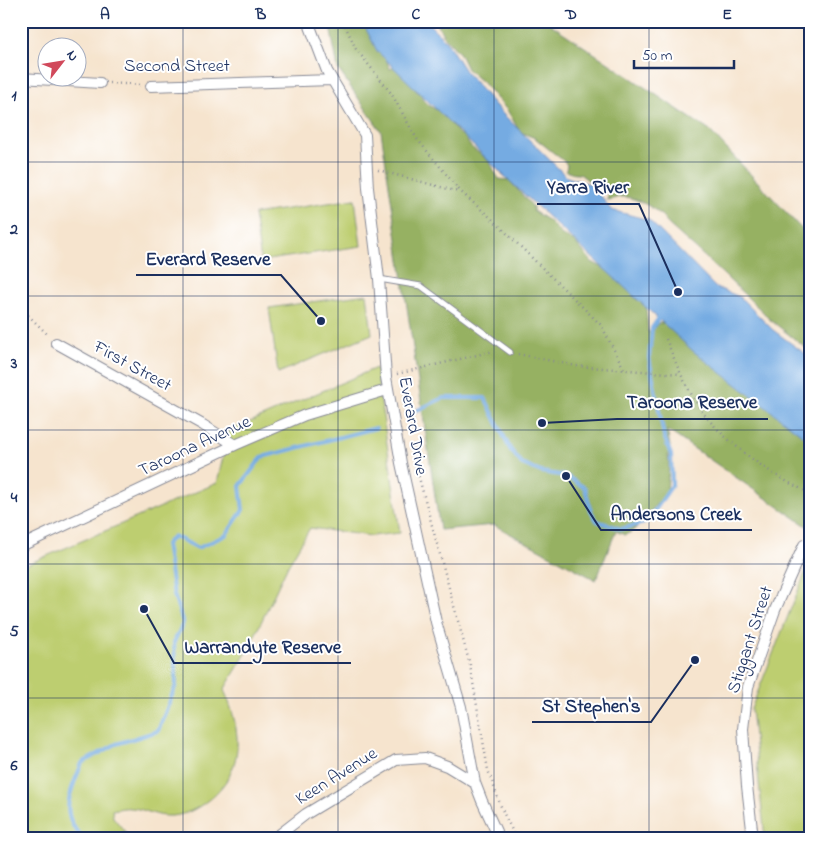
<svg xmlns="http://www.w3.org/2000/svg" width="832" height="859" font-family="'Indie Flower',sans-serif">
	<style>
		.green { fill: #bdce70; stroke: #6c7e67 }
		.forest { fill: #96b162; stroke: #587060 }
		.water { fill: #74abe2; stroke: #486da0 }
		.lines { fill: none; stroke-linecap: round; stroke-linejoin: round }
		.stream { stroke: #74abe2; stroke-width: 4 }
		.lane-casing { stroke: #888a96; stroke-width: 7 }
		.street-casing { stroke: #888a96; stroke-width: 12 }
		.path { stroke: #888a96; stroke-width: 2.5; stroke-dasharray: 1 4; stroke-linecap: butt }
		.lane { stroke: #fff; stroke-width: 5 }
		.street { stroke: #fff; stroke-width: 10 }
		.grid { fill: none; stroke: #1b2f5e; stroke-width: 1; stroke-opacity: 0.55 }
		.labels { text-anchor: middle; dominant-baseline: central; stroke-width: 4; stroke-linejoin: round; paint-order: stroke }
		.street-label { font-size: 18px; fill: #1b2f5e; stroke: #fff }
		.leader { fill: none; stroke: #1b2f5e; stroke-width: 2 }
		.callout-dot { fill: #1b2f5e; stroke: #fff; stroke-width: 2 }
		.callout-label { font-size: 19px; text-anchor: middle; font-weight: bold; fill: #1b2f5e; stroke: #fff; stroke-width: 4; stroke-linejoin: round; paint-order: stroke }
		.neatline { fill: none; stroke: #1b2f5e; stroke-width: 2 }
		.grid-label { font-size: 16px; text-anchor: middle; font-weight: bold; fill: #1b2f5e }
	</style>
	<rect width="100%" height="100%" fill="#fff"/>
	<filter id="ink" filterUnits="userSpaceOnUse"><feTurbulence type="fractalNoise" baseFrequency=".02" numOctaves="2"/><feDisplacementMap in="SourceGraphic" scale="10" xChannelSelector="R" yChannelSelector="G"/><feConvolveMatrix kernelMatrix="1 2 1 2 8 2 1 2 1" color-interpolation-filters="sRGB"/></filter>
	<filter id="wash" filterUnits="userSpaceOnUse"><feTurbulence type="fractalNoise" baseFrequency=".0096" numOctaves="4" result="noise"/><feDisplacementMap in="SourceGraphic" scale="20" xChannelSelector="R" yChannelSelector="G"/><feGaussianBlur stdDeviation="1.12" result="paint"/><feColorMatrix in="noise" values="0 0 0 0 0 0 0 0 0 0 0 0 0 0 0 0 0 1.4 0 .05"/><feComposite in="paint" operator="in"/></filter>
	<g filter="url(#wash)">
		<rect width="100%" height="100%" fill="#f6e4ce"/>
		<!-- green -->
		<path class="green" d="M 355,199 L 361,246 L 261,261 L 254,214 Z
			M 367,294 L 372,334 L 278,373 L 269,308 Z
			M 376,368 L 400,533 L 371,536 L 310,528 L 288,565 L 248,650 L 224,690 C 242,731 246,771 207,801 C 197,809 185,815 172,816 C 154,817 147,809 131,808 C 125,807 119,809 112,810 L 113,817 L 130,838 L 21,838 L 21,567 L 217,483 L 229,431 Z
			M 811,558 L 811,838 L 765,838 L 751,709 Z"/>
		<!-- forest -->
		<path class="forest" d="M 329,21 L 362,21 L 374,43 L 383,51 L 390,69 L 394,67 L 416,87 L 416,91 L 421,94 L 423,100 L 430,106 L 443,114 L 459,134 L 465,136 C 470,152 481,151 489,162 C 493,167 495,173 499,179 L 509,180 L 533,207 L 533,211 L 549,221 L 562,235 L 575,242 L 592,262 L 609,271 L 637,300 L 642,300 L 646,307 L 648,332 L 652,333 L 656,325 L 659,323 L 664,323 L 811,439 L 811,529 L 667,430 L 670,446 L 668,455 L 669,465 L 667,493 L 655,506 L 644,521 L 631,532 L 625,535 L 616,531 L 596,580 L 494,525 L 440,530 L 381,131 L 338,69 Z
			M 436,21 L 546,21 L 710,131 L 811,239 L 811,352 L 768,318 L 764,313 L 705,257 L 668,224 C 662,211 634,195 619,197 C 615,198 611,200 607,200 L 609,192 L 606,187 L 594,185 L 580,174 C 574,174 571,174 566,170 L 567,165 L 565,162 L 535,138 L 520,132 L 507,110 L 482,82 L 467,69 L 460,54 L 443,35 Z"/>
		<!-- water -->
		<path class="water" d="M 362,21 L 426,21 L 446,41 L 465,71 L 502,113 L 567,177 L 593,185 L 611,210 L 649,220 L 715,287 L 740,297 L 773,330 L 811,358 L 811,442 L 693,351 L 500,172 L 377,51 Z"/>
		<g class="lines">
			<!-- stream -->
			<path class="stream" d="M 407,415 L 443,398 L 485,398 L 510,449 L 522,464 L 541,472 L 566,476 L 585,488 L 591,511 L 597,521 L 621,529 L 644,523 L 656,509 L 672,485 L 671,455 L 664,436 L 649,358 L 652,328 L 661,315
				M 83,838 C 57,814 71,791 82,763 L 116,744 L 158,731 L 176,685 L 174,642 L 183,623 L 174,595 L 166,544 L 174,536 L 198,548 L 226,535 L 243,510 L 240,486 L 262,457 L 376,428"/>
		</g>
	</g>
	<g filter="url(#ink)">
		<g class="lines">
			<!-- lane casing -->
			<g class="lane-casing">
				<path id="lane" d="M 379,279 L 421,286 L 510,352"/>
			</g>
			<!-- street casing -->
			<g class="street-casing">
				<path id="street" d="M 308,21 L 327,71 L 365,135 L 368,188 L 379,279 L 386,377 L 401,463 L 436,622 L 461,707 L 475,783 L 482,801 L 499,838
					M 21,78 L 100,83
					M 151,86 L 332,80
					M 56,343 L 203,425 L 235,445
					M 21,546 L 235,445 L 305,415 L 387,390
					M 275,838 L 306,814 L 396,760 L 425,758 L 447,766 L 475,783
					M 753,838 L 747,786 L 743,729 L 748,687 L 775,610 L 804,545"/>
			</g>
			<!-- path -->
			<path class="path" d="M 343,21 L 356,49 L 391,93 L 417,139 L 461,192 L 491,218 L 601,325 L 624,369
				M 109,83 L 141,85
				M 378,170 L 459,192
				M 21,308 L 48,335
				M 666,339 C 676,364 686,388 702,411 C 722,440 778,481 811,493
				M 518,354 L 576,366 L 680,374
				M 397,374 L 494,351
				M 412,452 L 470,665 L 488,770 L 503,812 L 516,838"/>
			<!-- lane -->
			<use href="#lane" class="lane"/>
			<!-- street -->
			<use href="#street" class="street"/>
		</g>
	</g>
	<!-- grid -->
	<path class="grid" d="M 183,21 L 183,838M 338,21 L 338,838M 494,21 L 494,838M 649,21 L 649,838M 21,162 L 811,162M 21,296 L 811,296M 21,430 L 811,430M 21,564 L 811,564M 21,698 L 811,698"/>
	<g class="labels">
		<!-- street labels -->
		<g class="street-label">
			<text x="177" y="67">Second Street</text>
			<text transform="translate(132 367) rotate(29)">First Street</text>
			<text transform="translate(412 426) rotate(80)">Everard Drive</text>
			<text transform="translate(195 447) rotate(-25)">Taroona Avenue</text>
			<text transform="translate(751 640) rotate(-72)">Stiggant Street</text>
			<text transform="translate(337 777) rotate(-32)">Keen Avenue</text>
		</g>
	</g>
	<!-- callouts -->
	<path class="leader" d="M678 292L639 204H537M321 321L281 275H136M542 423L617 419H768M566 476L601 530H752M144 609L174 663H351M695 660L651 722H532"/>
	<g class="callout-dot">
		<circle cx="678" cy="292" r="5"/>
		<circle cx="321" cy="321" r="5"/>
		<circle cx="542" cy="423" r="5"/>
		<circle cx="566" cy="476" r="5"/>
		<circle cx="144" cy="609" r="5"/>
		<circle cx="695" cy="660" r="5"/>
	</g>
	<g class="callout-label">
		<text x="588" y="193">Yarra River</text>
		<text x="208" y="265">Everard Reserve</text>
		<text x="692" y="408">Taroona Reserve</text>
		<text x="676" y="520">Andersons Creek</text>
		<text x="263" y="653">Warrandyte Reserve</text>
		<text x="591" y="712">St Stephen's</text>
	</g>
	<!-- margin -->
	<rect width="832" height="859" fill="none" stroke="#fff" stroke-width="55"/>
	<!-- north arrow -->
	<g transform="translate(62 62) rotate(59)"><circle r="24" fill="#ffffff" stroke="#a4acbf"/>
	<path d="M0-4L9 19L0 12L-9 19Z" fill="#d1495b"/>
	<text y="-8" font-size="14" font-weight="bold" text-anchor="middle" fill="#1b2f5e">N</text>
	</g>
	<!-- scale -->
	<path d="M634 60v8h100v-8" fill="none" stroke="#1b2f5e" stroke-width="2.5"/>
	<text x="642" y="60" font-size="15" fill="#1b2f5e" stroke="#ffffff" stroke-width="4" paint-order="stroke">50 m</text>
	<rect x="28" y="28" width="776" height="804" class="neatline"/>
	<g class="grid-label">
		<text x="105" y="19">A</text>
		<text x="261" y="19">B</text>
		<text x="416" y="19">C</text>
		<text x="571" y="19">D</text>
		<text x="727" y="19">E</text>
		<text x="14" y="100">1</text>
		<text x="14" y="234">2</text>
		<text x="14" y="368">3</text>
		<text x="14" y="502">4</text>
		<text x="14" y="636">5</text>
		<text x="14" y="770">6</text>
	</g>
</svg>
